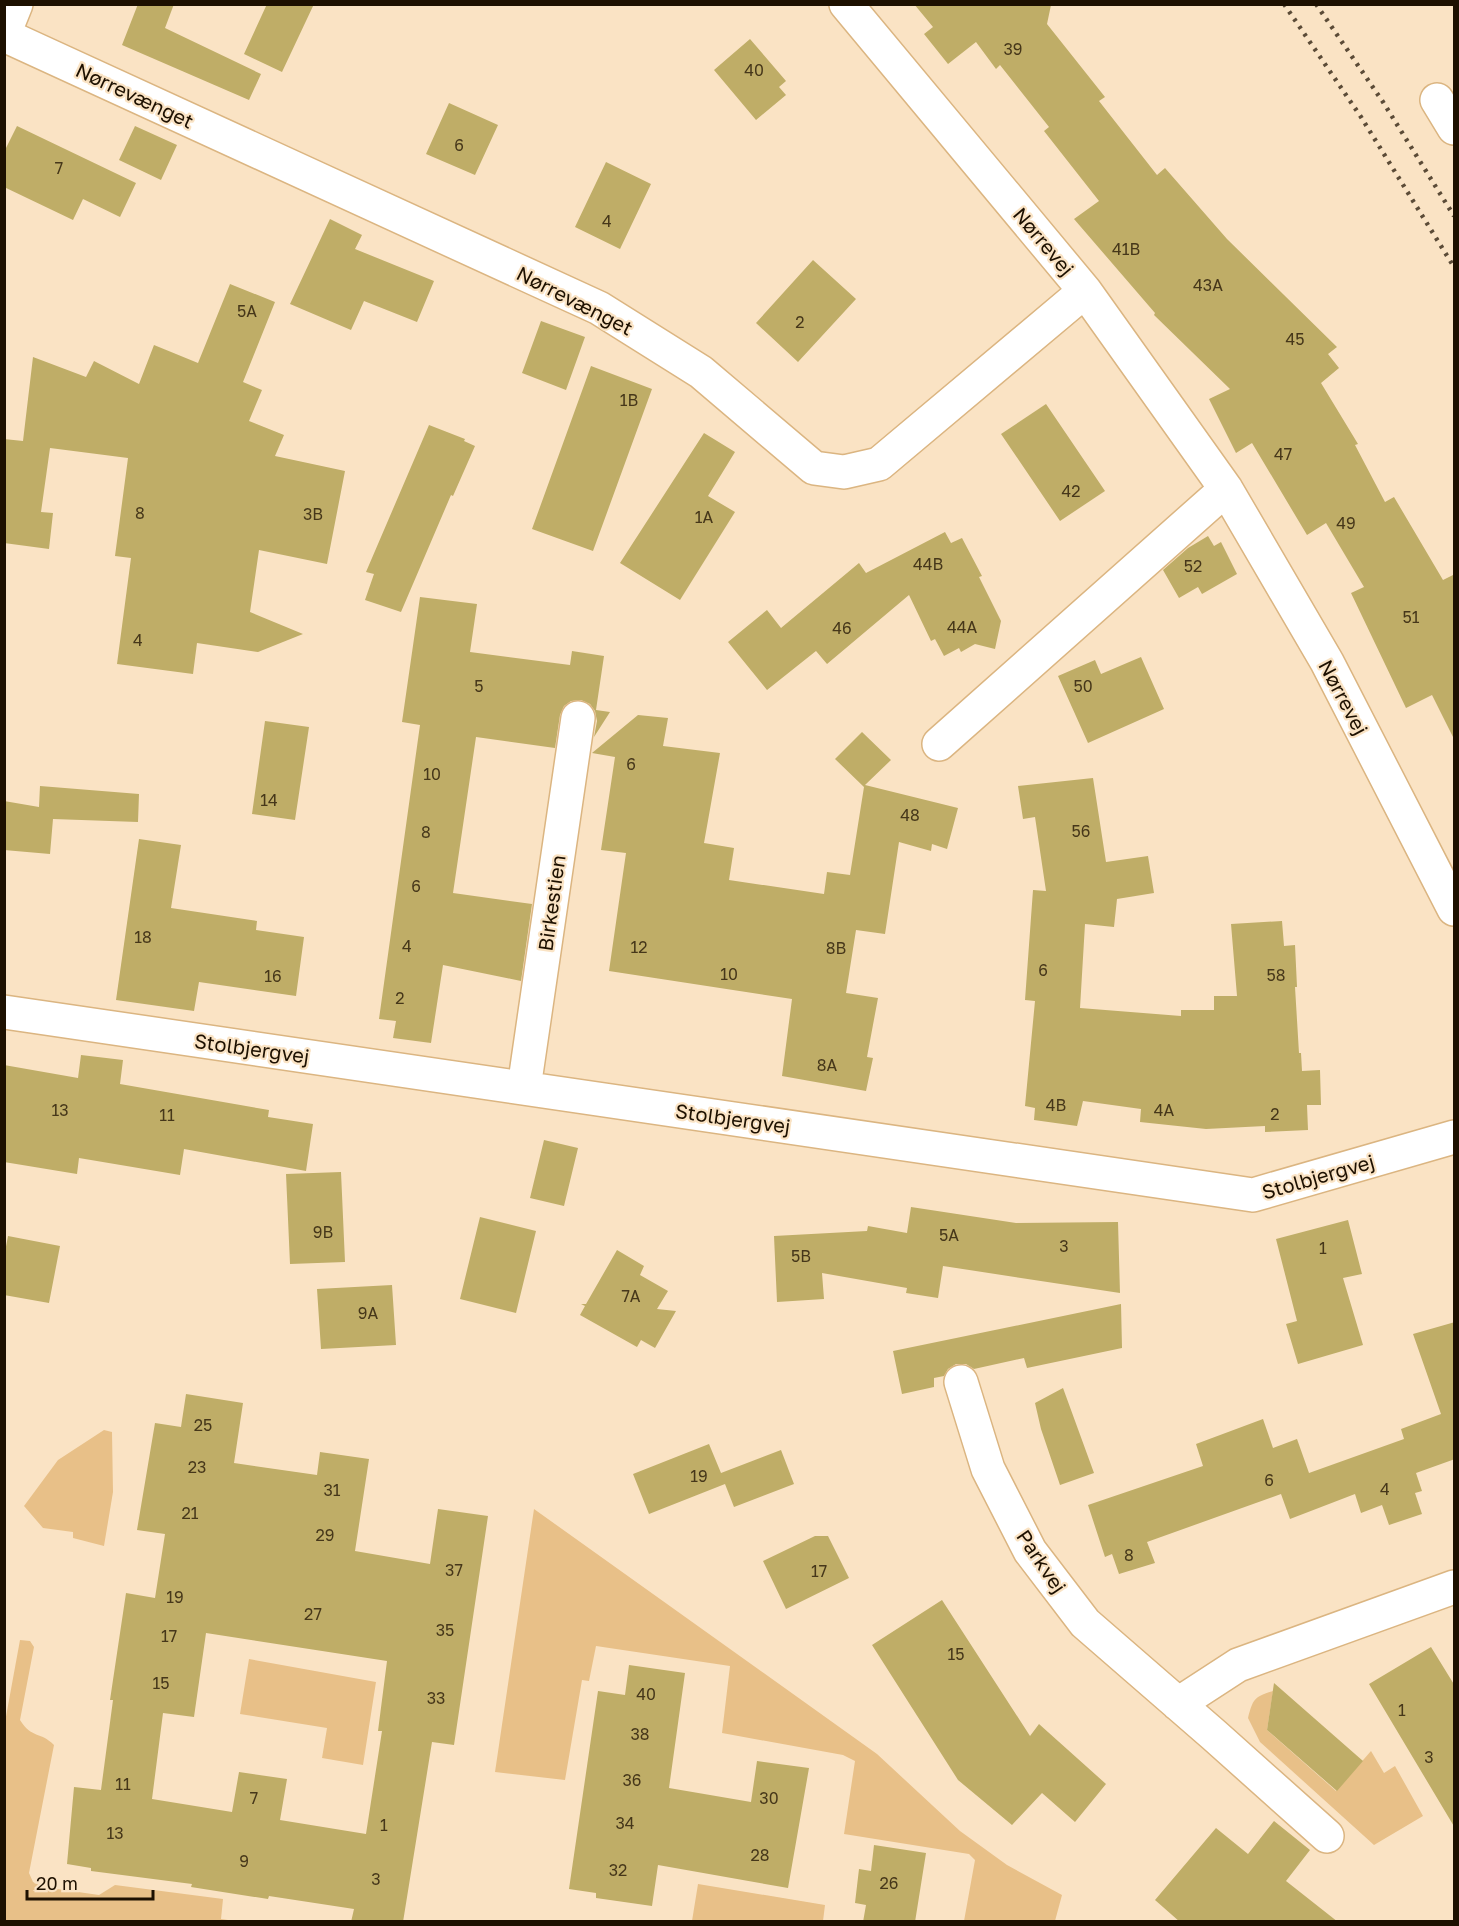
<svg xmlns="http://www.w3.org/2000/svg" width="1459" height="1926" font-family="'Golos Text',sans-serif">
	<style>
		.green { fill: #e8c088 }
		.building { fill: #bfad67; fill-rule: evenodd }
		.lines { fill: none; stroke-linecap: round; stroke-linejoin: round }
		.minor-casing { stroke: #dbb581; stroke-width: 36 }
		.minor { stroke: #fff; stroke-width: 33 }
		.rail { stroke: #5b4b37; stroke-width: 4.5; stroke-dasharray: 3 6; stroke-linecap: butt }
		.labels { text-anchor: middle; dominant-baseline: central; stroke-width: 4.5; stroke-linejoin: round; paint-order: stroke }
		.number-label { font-size: 16px; fill: #46371a }
		.street-label { font-size: 20px; fill: #1d1000; stroke: #fae3c4 }
	</style>
	<rect width="100%" height="100%" fill="#fae3c4"/>
	<!-- green -->
	<path class="green" d="M 104,1430 L 112,1432 L 113,1492 L 104,1546 L 73,1538 L 73,1532 L 43,1528 L 24,1506 L 58,1460 Z
		M 534,1509 L 877,1754 L 960,1831 L 1007,1865 L 1062,1895 L 1055,1921 L 964,1921 L 975,1860 L 969,1854 L 844,1834 L 855,1761 L 843,1755 L 722,1733 L 730,1666 L 596,1646 L 589,1681 L 582,1680 L 565,1780 L 495,1772 Z
		M 20,1640 L 30,1641 L 34,1647 L 20,1720 C 32,1739 40,1731 54,1745 L 29,1873 L 33,1882 L 43,1887 L 99,1895 L 115,1885 L 223,1899 L 221,1919 L 235,1921 L 5,1921 L 5,1722 Z
		M 249,1659 L 376,1682 L 363,1765 L 322,1758 L 327,1728 L 240,1714 Z
		M 1273,1691 L 1267,1730 L 1336,1791 L 1371,1751 L 1384,1773 L 1395,1766 L 1423,1816 L 1374,1845 L 1260,1742 L 1248,1718 C 1253,1699 1254,1697 1273,1691 Z
		M 698,1884 L 825,1905 L 823,1921 L 692,1921 Z"/>
	<!-- building -->
	<path class="building" d="M 138,4 L 174,4 L 165,28 L 261,74 L 249,100 L 122,45 Z
		M 267,4 L 314,4 L 282,72 L 244,54 Z
		M 914,4 L 1051,5 L 1047,24 L 1105,97 L 1099,101 L 1157,175 L 1165,168 L 1227,239 L 1337,347 L 1328,354 L 1339,368 L 1321,383 L 1358,444 L 1355,445 L 1385,502 L 1394,497 L 1443,580 L 1455,574 L 1455,741 L 1432,695 L 1406,708 L 1351,593 L 1364,587 L 1326,523 L 1307,535 L 1252,443 L 1236,453 L 1209,399 L 1230,389 L 1154,315 L 1155,313 L 1074,219 L 1099,201 L 1044,131 L 1049,127 L 1000,65 L 996,69 L 976,42 L 948,64 L 924,34 L 933,27 Z
		M 750,39 L 786,81 L 779,87 L 786,95 L 756,120 L 714,70 Z
		M 449,103 L 498,125 L 475,175 L 426,154 Z
		M 17,126 L 136,183 L 120,217 L 83,199 L 73,220 L 4,187 L 4,152 Z
		M 135,126 L 177,145 L 161,180 L 119,160 Z
		M 606,162 L 651,184 L 620,249 L 575,227 Z
		M 330,219 L 362,235 L 355,249 L 434,281 L 417,322 L 364,301 L 351,330 L 290,304 Z
		M 813,260 L 856,299 L 798,362 L 756,323 Z
		M 230,284 L 275,302 L 243,382 L 262,390 L 249,421 L 284,435 L 275,456 L 345,471 L 327,564 L 259,550 L 250,612 L 303,634 L 258,652 L 197,643 L 193,674 L 117,664 L 131,558 L 115,556 L 128,458 L 50,448 L 41,512 L 53,513 L 49,549 L 4,543 L 4,439 L 23,441 L 33,357 L 86,377 L 94,361 L 139,384 L 154,345 L 198,363 Z
		M 541,321 L 585,337 L 566,390 L 522,373 Z
		M 591,366 L 652,389 L 593,551 L 532,529 Z
		M 1046,404 L 1105,491 L 1060,521 L 1001,434 Z
		M 429,425 L 465,439 L 464,441 L 475,446 L 453,496 L 451,495 L 401,612 L 365,600 L 374,574 L 366,572 Z
		M 704,433 L 735,452 L 708,496 L 735,512 L 680,600 L 620,563 Z
		M 945,532 L 951,543 L 962,538 L 982,576 L 979,577 L 1001,621 L 995,649 L 975,644 L 961,652 L 959,648 L 944,656 L 935,639 L 931,641 L 909,595 L 827,664 L 816,651 L 767,690 L 728,642 L 767,610 L 781,628 L 859,563 L 866,573 Z
		M 1208,536 L 1214,546 L 1221,542 L 1237,574 L 1202,594 L 1198,587 L 1179,598 L 1163,570 L 1188,548 Z
		M 420,597 L 477,604 L 470,652 L 570,665 L 572,651 L 604,656 L 596,710 L 610,712 L 594,737 L 597,721 L 595,711 L 590,704 L 581,700 L 571,701 L 564,706 L 560,715 L 555,748 L 476,737 L 453,893 L 532,904 L 521,981 L 443,965 L 431,1043 L 393,1038 L 396,1021 L 379,1019 L 420,725 L 402,722 Z
		M 1141,657 L 1164,709 L 1088,743 L 1058,676 L 1095,660 L 1101,674 Z
		M 638,715 L 668,718 L 663,746 L 720,753 L 704,843 L 734,848 L 729,880 L 824,894 L 827,872 L 850,875 L 864,787 L 835,759 L 862,732 L 891,760 L 865,785 L 958,808 L 947,849 L 932,844 L 931,851 L 899,842 L 885,934 L 856,930 L 846,993 L 878,998 L 867,1057 L 873,1058 L 866,1091 L 782,1076 L 792,999 L 609,971 L 626,853 L 601,850 L 615,757 L 592,753 Z
		M 265,721 L 309,727 L 295,820 L 252,814 Z
		M 1093,778 L 1106,862 L 1148,856 L 1154,893 L 1117,899 L 1114,927 L 1085,924 L 1080,1008 L 1181,1016 L 1181,1010 L 1214,1010 L 1214,996 L 1237,996 L 1231,924 L 1282,921 L 1284,946 L 1295,945 L 1297,987 L 1295,987 L 1299,1053 L 1301,1053 L 1302,1071 L 1320,1070 L 1321,1105 L 1307,1105 L 1308,1130 L 1265,1132 L 1265,1126 L 1206,1129 L 1140,1122 L 1141,1109 L 1083,1101 L 1077,1126 L 1034,1120 L 1035,1108 L 1025,1106 L 1035,1001 L 1025,1000 L 1033,890 L 1046,891 L 1035,817 L 1023,819 L 1018,786 Z
		M 40,786 L 139,794 L 138,822 L 53,819 L 50,854 L 4,850 L 4,801 L 39,807 Z
		M 139,839 L 181,845 L 171,908 L 257,921 L 256,930 L 304,937 L 296,996 L 199,982 L 194,1011 L 116,1000 Z
		M 81,1055 L 123,1060 L 120,1084 L 269,1110 L 268,1117 L 313,1124 L 306,1171 L 184,1149 L 180,1175 L 79,1158 L 77,1174 L 4,1162 L 4,1065 L 78,1078 Z
		M 544,1140 L 578,1148 L 564,1206 L 530,1198 Z
		M 341,1172 L 345,1262 L 290,1264 L 286,1174 Z
		M 911,1207 L 1016,1223 L 1118,1222 L 1120,1293 L 943,1266 L 938,1298 L 906,1293 L 907,1288 L 822,1273 L 824,1299 L 777,1302 L 774,1236 L 867,1231 L 868,1226 L 907,1233 Z
		M 480,1217 L 536,1231 L 516,1313 L 460,1299 Z
		M 1348,1220 L 1362,1274 L 1343,1278 L 1363,1345 L 1298,1364 L 1286,1324 L 1297,1321 L 1276,1239 Z
		M 8,1236 L 60,1246 L 49,1303 L 4,1295 L 4,1257 Z
		M 617,1250 L 644,1266 L 640,1275 L 668,1291 L 657,1309 L 676,1311 L 655,1348 L 641,1340 L 637,1347 L 580,1315 L 585,1306 L 581,1304 L 586,1304 Z
		M 392,1285 L 396,1345 L 321,1349 L 317,1289 Z
		M 1121,1304 L 1122,1348 L 1027,1368 L 1024,1358 L 974,1369 L 966,1364 L 956,1364 L 948,1369 L 944,1376 L 934,1378 L 934,1387 L 902,1394 L 893,1351 Z
		M 1455,1322 L 1455,1459 L 1416,1473 L 1422,1491 L 1415,1493 L 1422,1514 L 1389,1525 L 1382,1505 L 1361,1513 L 1355,1494 L 1290,1519 L 1281,1494 L 1147,1542 L 1155,1563 L 1119,1574 L 1112,1554 L 1105,1557 L 1088,1505 L 1203,1466 L 1196,1444 L 1263,1419 L 1273,1448 L 1297,1439 L 1309,1473 L 1404,1439 L 1401,1429 L 1441,1414 L 1413,1334 Z
		M 1063,1388 L 1094,1473 L 1060,1485 L 1041,1429 L 1035,1403 Z
		M 186,1394 L 243,1403 L 234,1463 L 317,1475 L 320,1452 L 369,1459 L 355,1551 L 430,1564 L 438,1509 L 488,1516 L 454,1745 L 432,1742 L 403,1922 L 351,1922 L 354,1909 L 269,1896 L 268,1899 L 229,1893 L 191,1887 L 192,1884 L 91,1871 L 91,1868 L 67,1864 L 74,1787 L 101,1790 L 113,1700 L 110,1700 L 126,1593 L 155,1598 L 165,1534 L 137,1530 L 155,1423 L 181,1427 ZM 206,1633 L 387,1661 L 378,1731 L 382,1731 L 366,1834 L 280,1820 L 287,1779 L 239,1772 L 232,1812 L 152,1799 L 163,1713 L 194,1717 Z
		M 709,1444 L 721,1473 L 781,1450 L 794,1484 L 734,1507 L 725,1484 L 649,1514 L 633,1474 Z
		M 815,1536 L 828,1536 L 849,1578 L 786,1609 L 763,1561 Z
		M 942,1600 L 1030,1736 L 1039,1724 L 1106,1784 L 1075,1822 L 1042,1793 L 1012,1825 L 958,1780 L 872,1645 Z
		M 1431,1647 L 1455,1686 L 1455,1828 L 1369,1684 Z
		M 629,1665 L 685,1673 L 669,1788 L 751,1802 L 757,1761 L 809,1768 L 788,1888 L 658,1865 L 652,1906 L 596,1898 L 596,1893 L 569,1889 L 598,1691 L 625,1695 Z
		M 1274,1683 L 1363,1761 L 1337,1791 L 1267,1730 Z
		M 1274,1821 L 1310,1850 L 1286,1881 L 1338,1922 L 1180,1922 L 1155,1900 L 1216,1828 L 1248,1854 Z
		M 874,1845 L 926,1853 L 915,1922 L 863,1922 L 866,1905 L 855,1903 L 859,1869 L 871,1871 Z"/>
	<g class="lines">
		<!-- minor casing -->
		<g class="minor-casing">
			<path id="minor" d="M 846,4 L 1085,291 L 1226,489 L 1327,662 L 1454,909
				M 4,34 L 16,4
				M 4,35 L 599,308 L 701,372 L 814,468 L 844,472 L 879,464 L 1085,291
				M 1437,100 L 1454,128
				M 939,744 L 1226,489
				M 4,1012 L 1253,1195 L 1454,1137
				M 524,1088 L 578,718
				M 961,1382 L 988,1469 L 1030,1551 L 1085,1623 L 1214,1735 L 1327,1836
				M 1178,1704 L 1238,1665 L 1454,1587"/>
		</g>
		<!-- minor -->
		<use href="#minor" class="minor"/>
		<!-- rail -->
		<path class="rail" d="M 1284,4 L 1361,117 L 1454,267
			M 1316,4 L 1383,102 L 1454,216"/>
	</g>
	<g class="labels">
		<!-- number labels -->
		<g class="number-label">
			<text x="1013" y="49">39</text>
			<text x="754" y="70">40</text>
			<text x="459" y="145">6</text>
			<text x="59" y="168">7</text>
			<text x="607" y="221">4</text>
			<text x="1126" y="249">41B</text>
			<text x="1208" y="285">43A</text>
			<text x="247" y="311">5A</text>
			<text x="800" y="322">2</text>
			<text x="1295" y="339">45</text>
			<text x="629" y="400">1B</text>
			<text x="1283" y="454">47</text>
			<text x="1071" y="491">42</text>
			<text x="140" y="513">8</text>
			<text x="313" y="514">3B</text>
			<text x="704" y="517">1A</text>
			<text x="1346" y="523">49</text>
			<text x="928" y="564">44B</text>
			<text x="1193" y="566">52</text>
			<text x="1411" y="617">51</text>
			<text x="962" y="627">44A</text>
			<text x="842" y="628">46</text>
			<text x="138" y="640">4</text>
			<text x="479" y="686">5</text>
			<text x="1083" y="686">50</text>
			<text x="631" y="764">6</text>
			<text x="432" y="774">10</text>
			<text x="269" y="800">14</text>
			<text x="910" y="815">48</text>
			<text x="1081" y="831">56</text>
			<text x="426" y="832">8</text>
			<text x="416" y="886">6</text>
			<text x="143" y="937">18</text>
			<text x="407" y="946">4</text>
			<text x="639" y="947">12</text>
			<text x="836" y="948">8B</text>
			<text x="1043" y="970">6</text>
			<text x="729" y="974">10</text>
			<text x="1276" y="975">58</text>
			<text x="273" y="976">16</text>
			<text x="400" y="998">2</text>
			<text x="827" y="1065">8A</text>
			<text x="1056" y="1105">4B</text>
			<text x="60" y="1110">13</text>
			<text x="1164" y="1110">4A</text>
			<text x="1275" y="1114">2</text>
			<text x="167" y="1115">11</text>
			<text x="323" y="1232">9B</text>
			<text x="949" y="1235">5A</text>
			<text x="1064" y="1246">3</text>
			<text x="1323" y="1248">1</text>
			<text x="801" y="1256">5B</text>
			<text x="631" y="1296">7A</text>
			<text x="368" y="1313">9A</text>
			<text x="203" y="1425">25</text>
			<text x="197" y="1467">23</text>
			<text x="699" y="1476">19</text>
			<text x="1269" y="1480">6</text>
			<text x="1385" y="1489">4</text>
			<text x="332" y="1490">31</text>
			<text x="190" y="1513">21</text>
			<text x="325" y="1535">29</text>
			<text x="1129" y="1555">8</text>
			<text x="454" y="1570">37</text>
			<text x="819" y="1571">17</text>
			<text x="175" y="1597">19</text>
			<text x="313" y="1614">27</text>
			<text x="445" y="1630">35</text>
			<text x="169" y="1636">17</text>
			<text x="956" y="1654">15</text>
			<text x="161" y="1683">15</text>
			<text x="646" y="1694">40</text>
			<text x="436" y="1698">33</text>
			<text x="1402" y="1710">1</text>
			<text x="640" y="1734">38</text>
			<text x="1429" y="1757">3</text>
			<text x="632" y="1780">36</text>
			<text x="123" y="1784">11</text>
			<text x="254" y="1798">7</text>
			<text x="769" y="1798">30</text>
			<text x="625" y="1823">34</text>
			<text x="384" y="1825">1</text>
			<text x="115" y="1833">13</text>
			<text x="760" y="1855">28</text>
			<text x="244" y="1861">9</text>
			<text x="618" y="1870">32</text>
			<text x="376" y="1879">3</text>
			<text x="889" y="1883">26</text>
		</g>
		<!-- street labels -->
		<g class="street-label">
			<text transform="translate(135 95) rotate(25)">Nørrevænget</text>
			<text transform="translate(1044 241) rotate(50)">Nørrevej</text>
			<text transform="translate(575 300) rotate(27)">Nørrevænget</text>
			<text transform="translate(1344 697) rotate(62)">Nørrevej</text>
			<text transform="translate(551 903) rotate(-82)">Birkestien</text>
			<text transform="translate(252 1048) rotate(8)">Stolbjergvej</text>
			<text transform="translate(733 1118) rotate(8)">Stolbjergvej</text>
			<text transform="translate(1318 1176) rotate(-16)">Stolbjergvej</text>
			<text transform="translate(1042 1561) rotate(56)">Parkvej</text>
		</g>
	</g>
	<!-- border -->
	<rect width="1459" height="1926" fill="none" stroke="#1d1000" stroke-width="12"/>
	<!-- scale -->
	<path d="M27 1890v9h126v-9" fill="none" stroke="#1d1000" stroke-width="3"/>
	<text x="36" y="1890" font-size="18" fill="#1d1000" stroke="#fae3c4" stroke-width="4.5" paint-order="stroke">20 m</text>
</svg>
